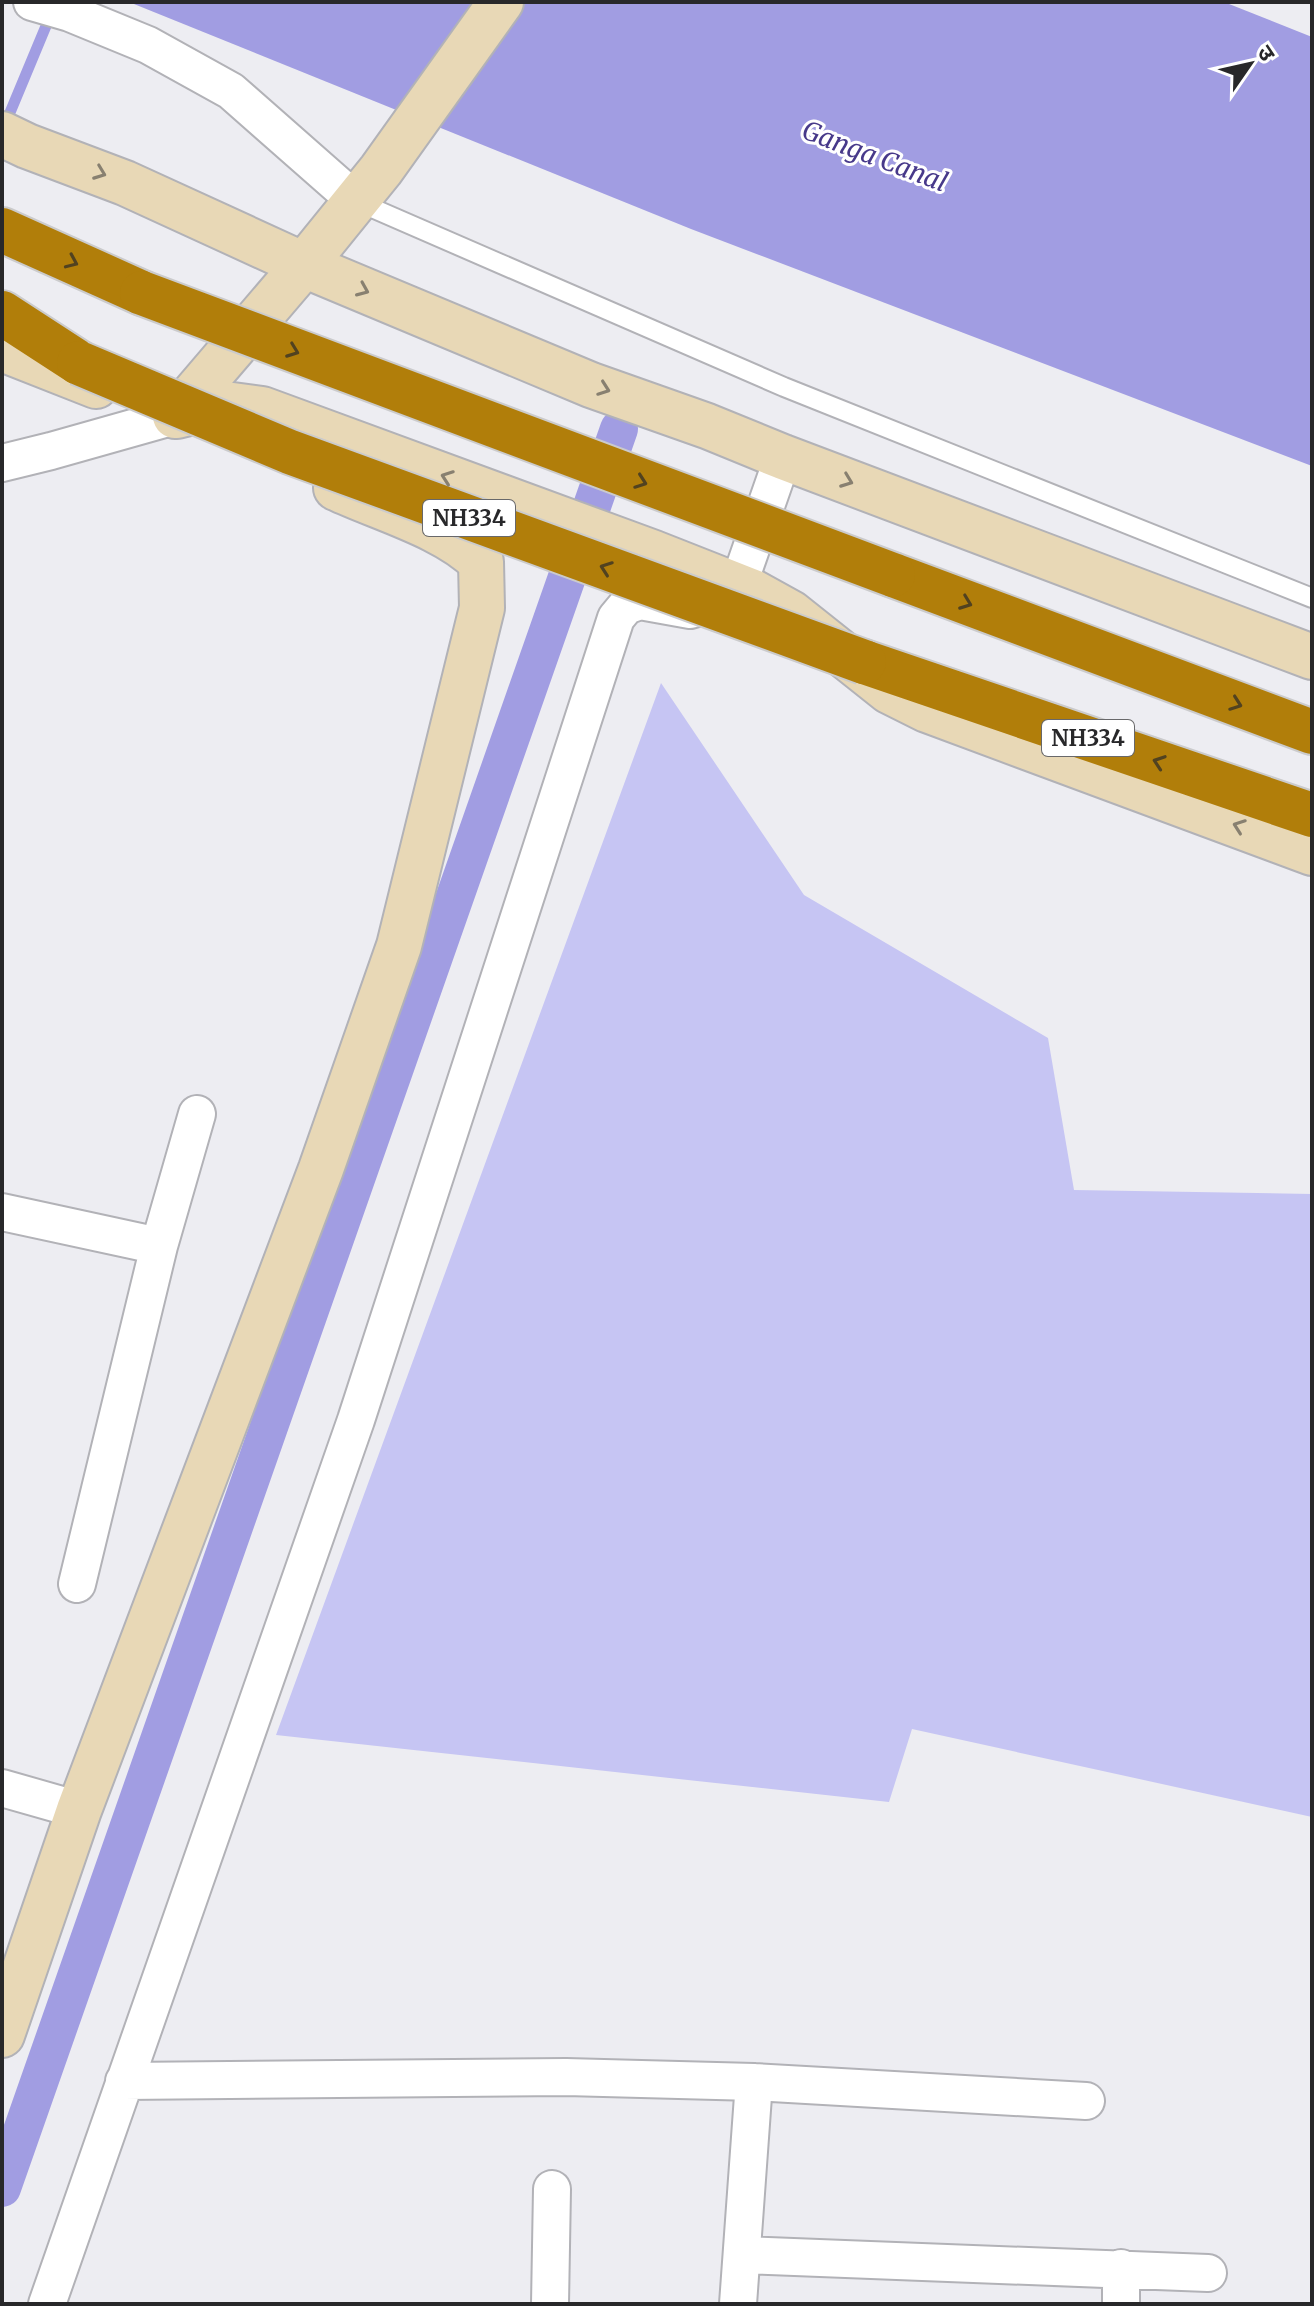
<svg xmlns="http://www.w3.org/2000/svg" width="1314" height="2306" font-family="Merriweather,'Noto Sans Devanagari',serif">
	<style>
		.green { fill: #c6c5f3 }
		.water { fill: #a19de2 }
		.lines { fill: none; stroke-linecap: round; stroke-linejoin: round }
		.stream { stroke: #a19de2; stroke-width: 11 }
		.canal { stroke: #a19de2; stroke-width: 38 }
		.lane-casing { stroke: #b2b2b7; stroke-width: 22 }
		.street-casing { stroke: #b2b2b7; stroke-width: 40 }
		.secondary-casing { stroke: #b2b2b7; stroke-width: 48 }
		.highway-casing { stroke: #cbcbcc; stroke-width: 48 }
		.lane { stroke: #fff; stroke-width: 18 }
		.street { stroke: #fff; stroke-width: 36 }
		.secondary { stroke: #e8d8b6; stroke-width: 44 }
		.highway { stroke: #b17e0a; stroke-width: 44 }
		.highway-bridge-casing { stroke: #cbcbcc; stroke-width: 48; stroke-linecap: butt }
		.highway-bridge { stroke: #b17e0a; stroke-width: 44 }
		.oneway { stroke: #888070 }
		.oneway2 { stroke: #514220 }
		.labels { text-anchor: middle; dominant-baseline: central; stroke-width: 6; stroke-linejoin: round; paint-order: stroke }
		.shield { fill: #fff; stroke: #68686a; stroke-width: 2 }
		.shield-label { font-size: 22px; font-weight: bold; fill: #28282a }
		.water-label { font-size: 26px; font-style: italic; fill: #47398a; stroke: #fff }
	</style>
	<rect width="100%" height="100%" fill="#ededf2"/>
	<!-- green -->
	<path class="green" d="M 661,683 L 804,895 L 1048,1038 L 1074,1190 L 1312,1194 L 1312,1817 L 912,1729 L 889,1802 L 276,1735 Z"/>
	<!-- water -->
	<path class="water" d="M 129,2 L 1224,2 L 1312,37 L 1312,466 L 691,229 Z"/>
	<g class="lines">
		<!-- stream -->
		<path class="stream" d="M 4,127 L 51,14"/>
		<!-- canal -->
		<path class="canal" d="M 2,2188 L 619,429"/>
		<!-- lane casing -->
		<g class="lane-casing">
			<path id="lane" d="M 356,201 L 784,387 L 1312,598"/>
		</g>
		<!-- street casing -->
		<g class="street-casing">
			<path id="street" d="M 32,2 L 70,13 L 148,45 L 231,91 L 356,201
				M 2,463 L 51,451 L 175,416
				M 2,1212 L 159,1246
				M 77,1584 L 159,1246 L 197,1114
				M 2,1788 L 79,1810
				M 124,2081 L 566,2077 L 754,2082 L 1086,2101
				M 742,2255 L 1208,2273
				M 47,2304 L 356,1420 L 616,618 L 626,606 L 640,601 L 690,610 L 720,601 L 738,586 L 783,457
				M 550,2304 L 552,2189
				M 738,2304 L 754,2082
				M 1121,2304 L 1121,2268"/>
		</g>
		<!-- secondary casing -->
		<g class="secondary-casing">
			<path id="secondary" d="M 2,134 L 27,146 L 125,183 L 304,265 L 591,385 L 707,426 L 783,457 L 1312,657
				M 2,349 L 96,386
				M 175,416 L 304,265 L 381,170 L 501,2
				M 177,416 L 225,404 L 262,409 L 654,553 L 753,592 L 791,613 L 889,691 L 927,710 L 1312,853
				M 2,2035 L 79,1810 L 321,1169 L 399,946 L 482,608 L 481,562 C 447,527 381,509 336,488"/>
		</g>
		<!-- highway casing -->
		<g class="highway-casing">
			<path id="highway" d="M 2,230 L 142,293
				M 2,313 L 79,363
				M 893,575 L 1312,732
				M 864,662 L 1312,815"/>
		</g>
		<!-- lane -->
		<use href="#lane" class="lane"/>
		<!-- street -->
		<use href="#street" class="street"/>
		<!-- secondary -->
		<use href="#secondary" class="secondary"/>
		<!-- highway -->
		<use href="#highway" class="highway"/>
		<!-- highway-bridge casing -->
		<g class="highway-bridge-casing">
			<path id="highway-bridge" d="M 142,293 L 893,575
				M 79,363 L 290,452 L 864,662"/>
		</g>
		<!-- highway-bridge -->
		<use href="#highway-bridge" class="highway-bridge"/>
	</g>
	<!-- one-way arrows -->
	<defs><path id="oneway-chevron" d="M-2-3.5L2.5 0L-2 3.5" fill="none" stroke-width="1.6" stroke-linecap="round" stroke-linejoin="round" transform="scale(2)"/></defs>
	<g class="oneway">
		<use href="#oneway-chevron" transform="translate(100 173) rotate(21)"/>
		<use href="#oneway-chevron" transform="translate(363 290) rotate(23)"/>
		<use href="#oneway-chevron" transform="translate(604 389) rotate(20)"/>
		<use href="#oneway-chevron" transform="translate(447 477) rotate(-160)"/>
		<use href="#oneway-chevron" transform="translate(847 481) rotate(21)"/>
		<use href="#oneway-chevron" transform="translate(1239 826) rotate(-160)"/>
	</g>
	<g class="oneway2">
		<use href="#oneway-chevron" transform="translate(72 262) rotate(24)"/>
		<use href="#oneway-chevron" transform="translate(293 351) rotate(21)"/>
		<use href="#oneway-chevron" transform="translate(641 482) rotate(20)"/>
		<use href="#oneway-chevron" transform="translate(606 568) rotate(-160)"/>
		<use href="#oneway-chevron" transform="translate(966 603) rotate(21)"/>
		<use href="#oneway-chevron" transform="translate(1236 704) rotate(20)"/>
		<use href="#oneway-chevron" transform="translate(1159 762) rotate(-161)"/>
	</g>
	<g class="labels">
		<!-- shield labels -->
		<g class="shield">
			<rect x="423" y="500" width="92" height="36" rx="6"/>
			<rect x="1042" y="720" width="92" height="36" rx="6"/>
		</g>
		<g class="shield-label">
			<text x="469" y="518">NH334</text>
			<text x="1088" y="738">NH334</text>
		</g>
		<!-- water labels -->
		<g class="water-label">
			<text transform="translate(875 156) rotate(21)">Ganga Canal</text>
		</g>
	</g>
	<!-- border -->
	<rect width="1314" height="2306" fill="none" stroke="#28282a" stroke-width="8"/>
	<!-- north arrow -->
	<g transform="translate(1250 64) rotate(56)" stroke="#ffffff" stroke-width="6" paint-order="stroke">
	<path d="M0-6L14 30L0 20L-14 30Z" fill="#28282a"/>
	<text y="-12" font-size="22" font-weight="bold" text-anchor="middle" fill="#28282a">उ</text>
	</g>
</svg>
